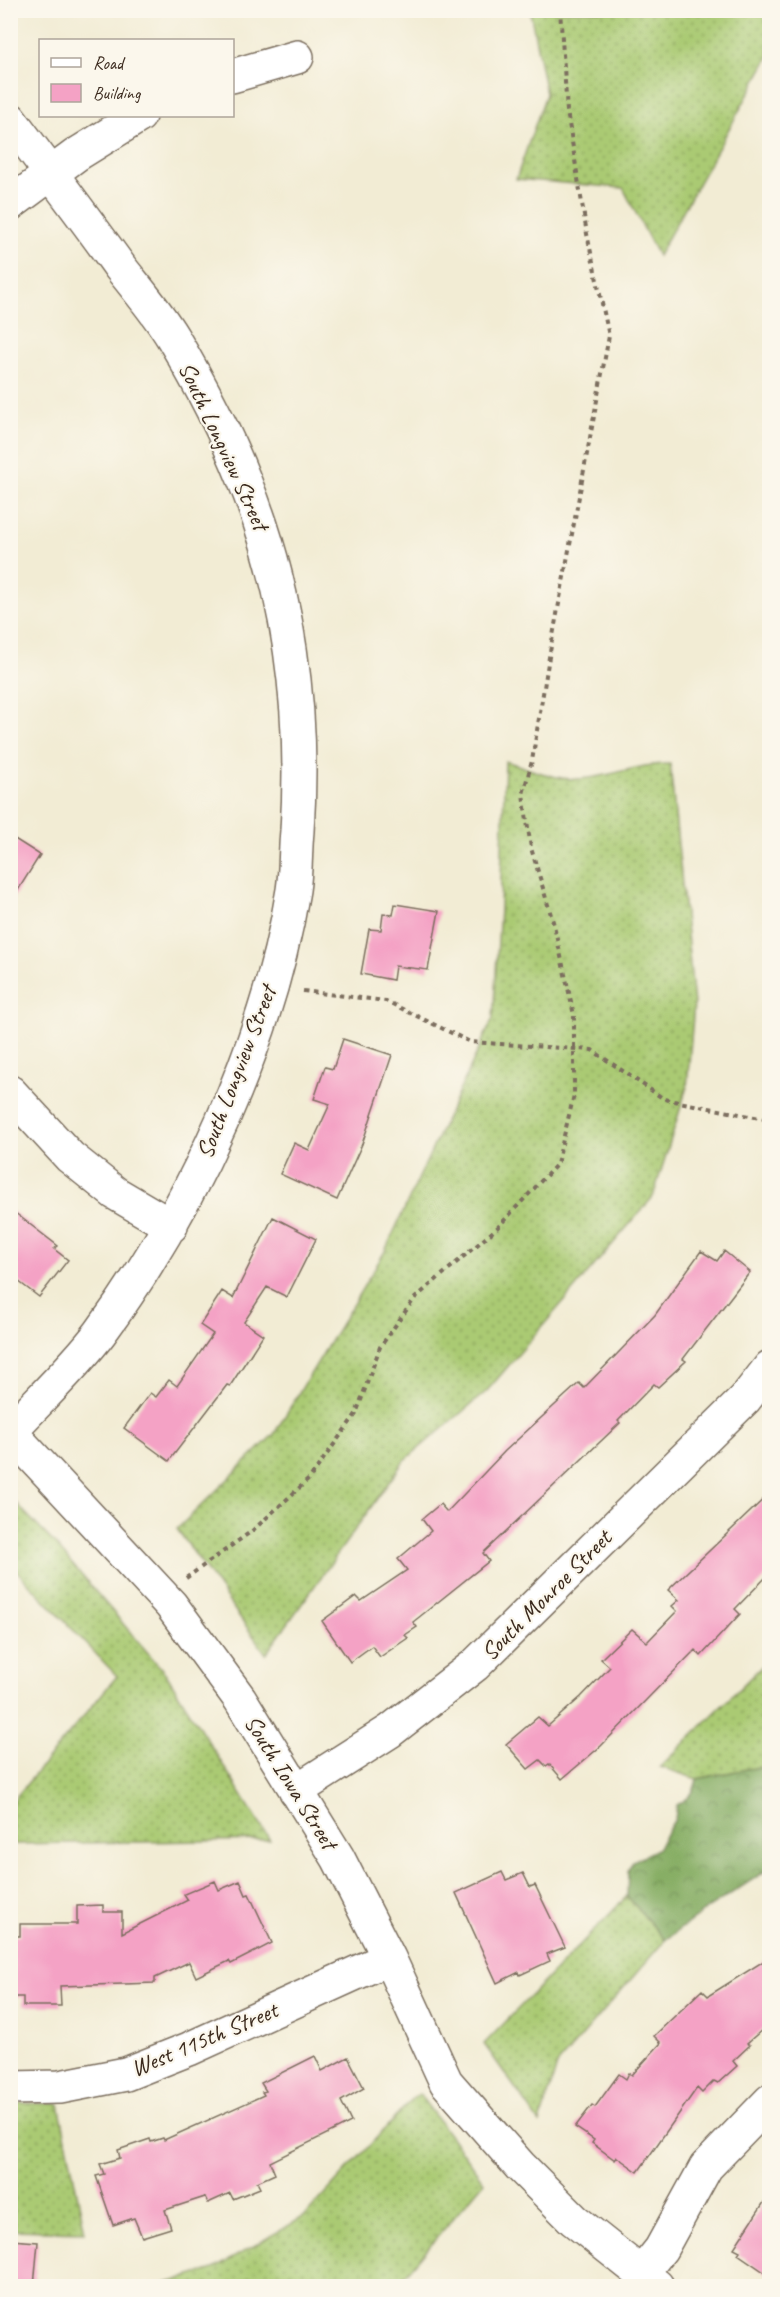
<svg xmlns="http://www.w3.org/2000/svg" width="780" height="2297" font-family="Caveat,sans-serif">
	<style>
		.grass { fill: url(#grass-dots); stroke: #727a48; stroke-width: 1.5 }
		.forest { fill: url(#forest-crowns); stroke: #616c42; stroke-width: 1.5 }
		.building { fill: #f4a2c5 }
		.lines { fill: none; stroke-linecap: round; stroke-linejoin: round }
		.minor-casing { stroke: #7b6e5e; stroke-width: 36 }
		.path { stroke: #7b6e5e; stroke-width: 4; stroke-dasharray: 4.5 4.5; stroke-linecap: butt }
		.minor { stroke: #fff; stroke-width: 33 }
		.labels { text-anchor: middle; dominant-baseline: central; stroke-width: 4.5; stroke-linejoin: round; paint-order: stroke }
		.street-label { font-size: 24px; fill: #3b2a1e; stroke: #fbf7ec }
	</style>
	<defs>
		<pattern id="grass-dots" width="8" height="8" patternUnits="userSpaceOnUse" patternTransform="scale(1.5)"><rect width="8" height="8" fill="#aaca73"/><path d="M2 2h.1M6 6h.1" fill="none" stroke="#8ca45e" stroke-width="1.8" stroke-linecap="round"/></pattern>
		<pattern id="forest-crowns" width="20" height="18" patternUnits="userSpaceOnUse" patternTransform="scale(1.5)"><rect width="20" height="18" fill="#87ae65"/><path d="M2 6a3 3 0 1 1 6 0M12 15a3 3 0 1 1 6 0" fill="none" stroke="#708e53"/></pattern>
	</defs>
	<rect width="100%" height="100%" fill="#fbf7ec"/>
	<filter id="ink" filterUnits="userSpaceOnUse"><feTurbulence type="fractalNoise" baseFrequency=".0167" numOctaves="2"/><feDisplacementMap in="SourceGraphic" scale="12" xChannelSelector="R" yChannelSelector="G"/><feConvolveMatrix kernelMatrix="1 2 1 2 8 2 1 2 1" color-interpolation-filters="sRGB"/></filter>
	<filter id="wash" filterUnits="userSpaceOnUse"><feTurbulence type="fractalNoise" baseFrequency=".008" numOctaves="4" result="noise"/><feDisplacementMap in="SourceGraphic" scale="24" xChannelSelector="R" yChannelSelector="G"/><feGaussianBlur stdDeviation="1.35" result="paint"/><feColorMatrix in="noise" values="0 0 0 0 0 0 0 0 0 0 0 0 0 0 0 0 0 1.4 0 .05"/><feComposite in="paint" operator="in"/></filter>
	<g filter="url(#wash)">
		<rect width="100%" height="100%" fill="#f2ecd4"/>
		<!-- grass -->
		<path class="grass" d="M 530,11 L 769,11 L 769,57 L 658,256 L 623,188 L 516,179 L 546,94 Z
			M 505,761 C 528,768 554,780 578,779 C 609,778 638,763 670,764 L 694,1004 L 687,1087 L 653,1197 L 487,1391 L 404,1461 L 266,1654 L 177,1529 L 274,1434 L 384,1253 L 493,1018 L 500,909 Z
			M 11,1498 L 55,1544 L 166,1674 L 270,1840 L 11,1844 L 11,1803 L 117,1676 L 11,1565 Z
			M 769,1659 L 769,1767 L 747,1769 L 697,1779 L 660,1767 Z
			M 627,1896 L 665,1940 L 557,2065 L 540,2123 L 484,2044 Z
			M 419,2094 L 484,2182 L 396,2286 L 158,2286 L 214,2269 L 305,2216 L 412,2099 Z
			M 11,2103 L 59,2104 L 85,2232 L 11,2230 Z"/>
		<!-- forest -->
		<path class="forest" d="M 769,1767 L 769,1869 L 710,1907 L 665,1940 L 627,1896 L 628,1871 L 633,1861 L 657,1849 L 675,1819 L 677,1805 C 690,1798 694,1793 697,1779 L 747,1769 Z"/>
		<g id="blocks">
			<!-- building -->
			<path class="building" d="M 10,836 L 40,855 L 10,903 Z
				M 395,904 L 439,911 L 428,970 L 395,966 L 393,980 L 361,974 L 369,929 L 381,930 L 383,914 L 393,915 Z
				M 343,1039 L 392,1055 L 362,1144 L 337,1200 L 280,1174 L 294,1143 L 309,1150 L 330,1104 L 314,1099 L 325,1067 L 333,1069 Z
				M 10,1209 L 58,1246 L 54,1249 L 68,1260 L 39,1297 L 10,1275 Z
				M 273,1217 L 316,1239 L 287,1297 L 267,1287 L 244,1322 L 263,1335 L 230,1386 L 227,1385 L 169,1461 L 124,1428 L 150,1393 L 156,1397 L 169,1380 L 177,1386 L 213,1334 L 200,1325 L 222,1291 L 233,1298 Z
				M 701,1251 L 717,1261 L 724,1251 L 750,1272 L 683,1359 L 686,1361 L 658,1387 L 654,1384 L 618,1421 L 620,1423 L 483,1553 L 489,1561 L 413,1622 L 417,1627 L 405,1635 L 408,1638 L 380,1657 L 372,1646 L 350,1662 L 322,1621 L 356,1596 L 361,1601 L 407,1570 L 398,1559 L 431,1531 L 422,1519 L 440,1504 L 447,1512 L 505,1451 L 579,1383 L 584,1388 L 655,1315 Z
				M 770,1493 L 770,1573 L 735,1609 L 740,1614 L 701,1656 L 695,1650 L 601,1746 L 562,1779 L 549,1764 L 546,1766 L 540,1760 L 528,1769 L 506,1744 L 538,1717 L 548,1726 L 581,1697 L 610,1667 L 601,1659 L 632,1629 L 647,1642 L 677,1611 L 672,1606 L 679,1600 L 668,1590 Z
				M 502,1872 L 506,1880 L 523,1873 L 530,1887 L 535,1885 L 565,1947 L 547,1954 L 550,1961 L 520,1975 L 519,1972 L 497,1983 L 456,1893 Z
				M 215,1881 L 219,1890 L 240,1881 L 246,1895 L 249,1894 L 272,1943 L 231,1964 L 229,1961 L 196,1977 L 189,1962 L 155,1978 L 155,1983 L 60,1986 L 61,2006 L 23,2006 L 23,1997 L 10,1997 L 10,1936 L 20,1936 L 20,1924 L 77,1924 L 77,1906 L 103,1905 L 103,1912 L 122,1912 L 122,1933 L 188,1900 L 184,1894 Z
				M 770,1957 L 770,2023 L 747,2043 L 750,2045 L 733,2061 L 737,2066 L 718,2083 L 714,2081 L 702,2093 L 697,2088 L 638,2172 L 617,2157 L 615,2160 L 592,2143 L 594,2140 L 575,2127 L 592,2105 L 595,2107 L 619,2074 L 626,2079 L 629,2073 L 632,2075 L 661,2043 L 654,2036 L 702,1990 L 708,1996 Z
				M 315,2056 L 322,2071 L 348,2057 L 364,2088 L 341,2101 L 351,2122 L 270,2162 L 275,2174 L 257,2182 L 260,2188 L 233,2199 L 230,2193 L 208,2203 L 205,2197 L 165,2210 L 171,2228 L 142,2237 L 134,2218 L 113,2225 L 96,2176 L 104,2174 L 100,2164 L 120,2158 L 118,2150 L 150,2139 L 151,2142 L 163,2138 L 164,2140 L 264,2095 L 262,2092 L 266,2091 L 261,2083 Z
				M 770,2193 L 770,2276 L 738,2254 L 740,2251 L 734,2248 Z
				M 10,2240 L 38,2242 L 34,2286 L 10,2286 Z"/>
		</g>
	</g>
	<g filter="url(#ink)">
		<use href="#blocks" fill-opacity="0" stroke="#7b6e5e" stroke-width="1.5"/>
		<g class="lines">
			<!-- minor casing -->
			<g class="minor-casing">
				<path id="minor" d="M 232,76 L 297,57
					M 10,119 C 47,168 84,217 120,267 C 138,290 158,313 173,338 C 199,382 224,429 243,477 C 289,588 305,711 297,831 C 295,851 296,871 293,890 C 269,1041 191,1210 100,1333 C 75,1366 39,1400 10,1431
					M 10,204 L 76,155 L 139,116
					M 10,1092 L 70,1157 L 115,1193 L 171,1226
					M 10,1432 L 171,1605 L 240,1699 L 338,1858 L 389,1958 L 446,2082 L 520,2166 L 574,2220 L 657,2286
					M 296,1791 L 390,1731 L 475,1665 L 745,1399 L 770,1367
					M 10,2088 L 60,2087 L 126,2074 L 189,2049 L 389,1958
					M 641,2274 L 661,2249 L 706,2167 L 770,2101"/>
			</g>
			<!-- path -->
			<path class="path" d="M 303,991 L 386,1001 L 470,1042 L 592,1050 L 664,1099 L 770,1120
				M 186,1578 L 252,1531 L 309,1479 L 356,1414 L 380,1347 L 415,1298 L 497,1228 L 557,1164 L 574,1095 L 574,1015 L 554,925 L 531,848 L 523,794 L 532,761 L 549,657 L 609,336 L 587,234 L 567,111 L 560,10"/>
			<!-- minor -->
			<use href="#minor" class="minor"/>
		</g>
	</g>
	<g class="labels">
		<!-- street labels -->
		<g class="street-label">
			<text transform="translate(224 446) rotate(65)">South Longview Street</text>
			<text transform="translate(236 1072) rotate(-69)">South Longview Street</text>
			<text transform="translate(546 1595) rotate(-45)">South Monroe Street</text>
			<text transform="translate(291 1782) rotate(58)">South Iowa Street</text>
			<text transform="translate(204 2039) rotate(-23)">West 115th Street</text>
		</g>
	</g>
	<!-- margin -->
	<rect width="780" height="2297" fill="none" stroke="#fbf7ec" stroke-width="36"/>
	<!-- legend -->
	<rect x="39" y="39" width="195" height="78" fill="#fbf7ec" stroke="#aea59a" stroke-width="1.5"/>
	<rect x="51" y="58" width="30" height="9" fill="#ffffff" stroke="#aea59a" stroke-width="1.5"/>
	<text x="93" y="69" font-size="18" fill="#3b2a1e">Road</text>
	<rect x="51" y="84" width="30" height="18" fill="#f4a2c5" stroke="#aea59a" stroke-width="1.5"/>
	<text x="93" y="99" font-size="18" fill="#3b2a1e">Building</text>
</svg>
